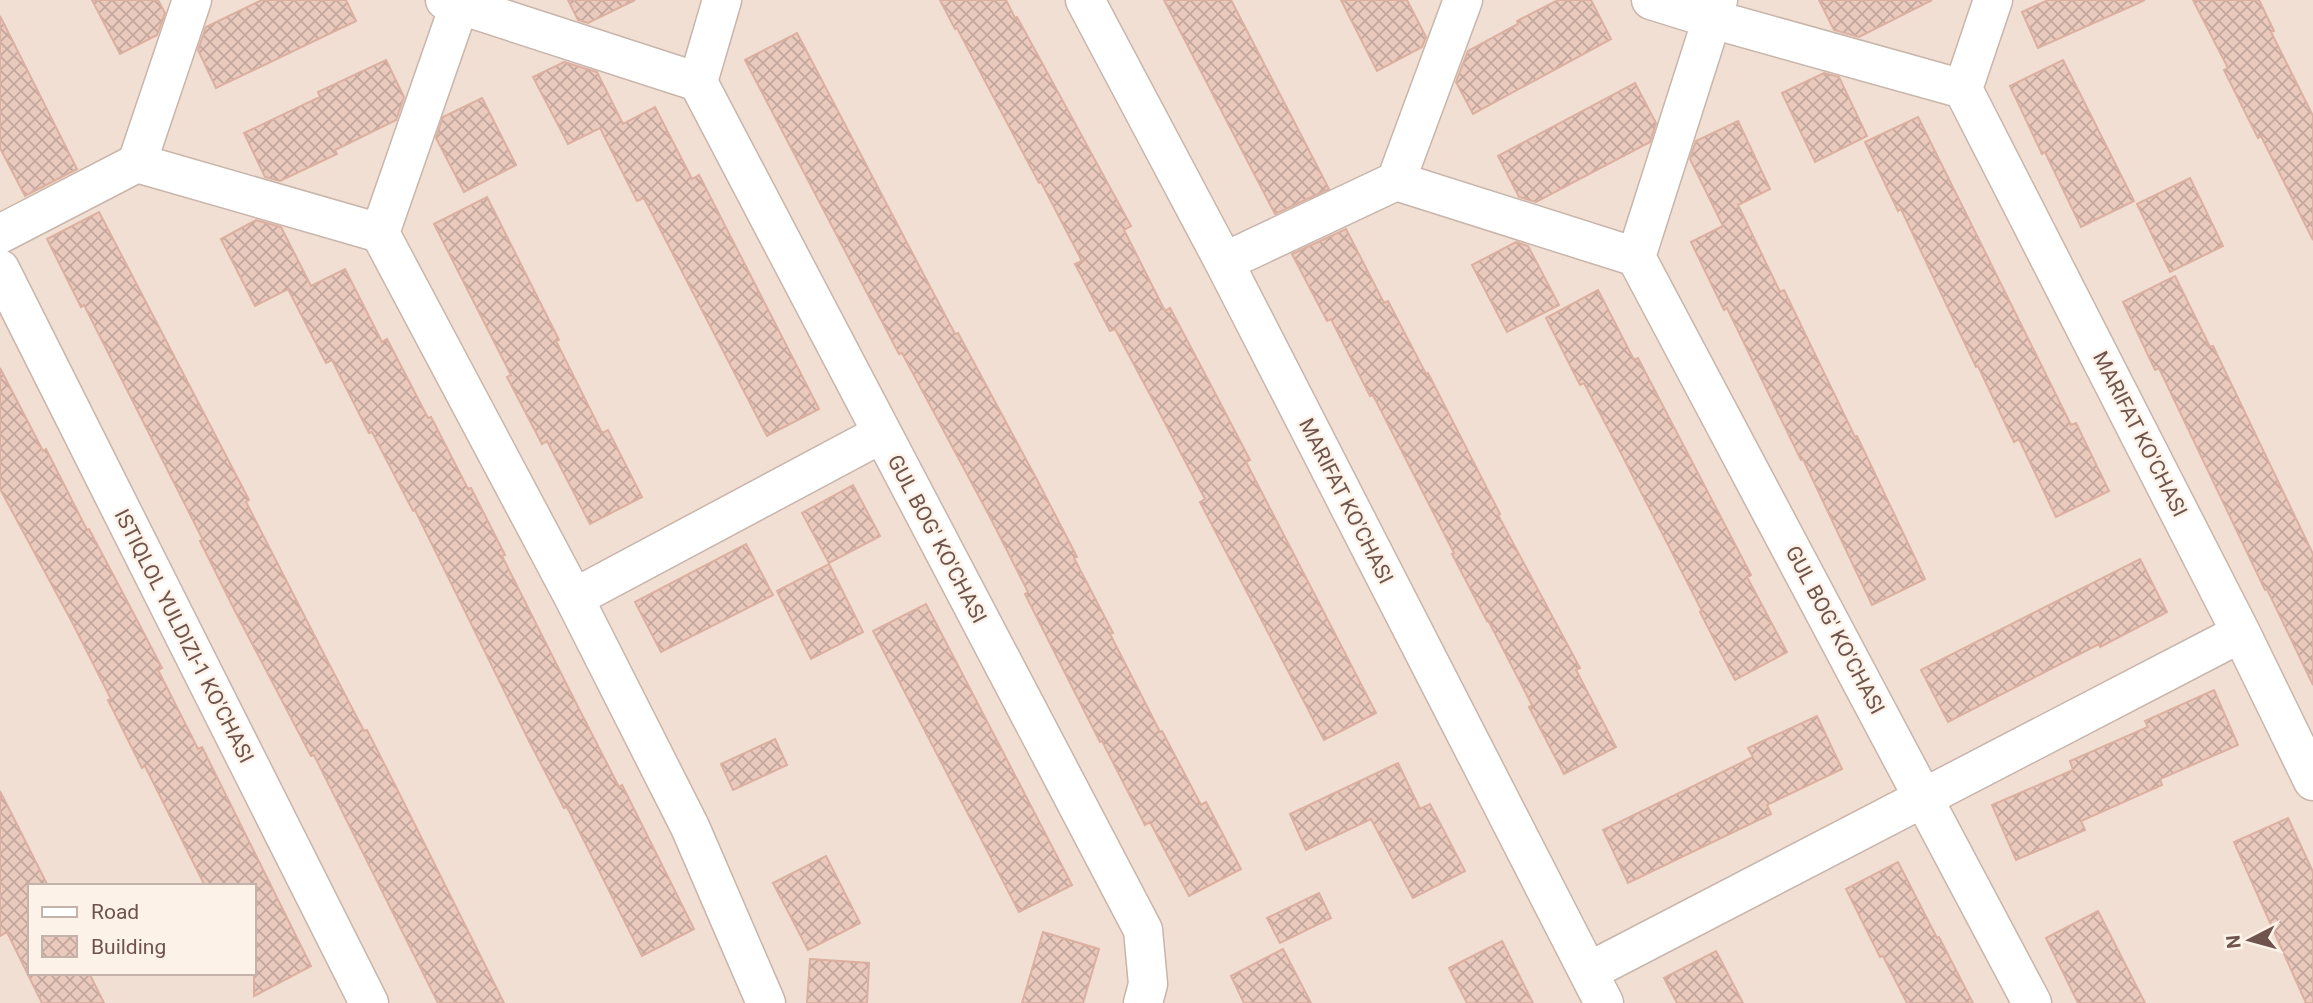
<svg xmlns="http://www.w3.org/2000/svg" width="2313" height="1003" font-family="Roboto,sans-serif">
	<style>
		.residential { fill: #f0dfd2; fill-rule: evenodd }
		.building { fill: url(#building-cross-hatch); stroke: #dcafa0; stroke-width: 2 }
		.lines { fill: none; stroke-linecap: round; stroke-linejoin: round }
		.minor-casing { stroke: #c8b5ab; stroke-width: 41 }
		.minor { stroke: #fff; stroke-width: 38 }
		.labels { text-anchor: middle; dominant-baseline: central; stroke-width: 5; stroke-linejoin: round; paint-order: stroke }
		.street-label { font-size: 21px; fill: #6e544c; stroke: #fdf2e8 }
	</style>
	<defs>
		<pattern id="building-cross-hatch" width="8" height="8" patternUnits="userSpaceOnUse" patternTransform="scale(1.75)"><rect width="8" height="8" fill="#ebcabe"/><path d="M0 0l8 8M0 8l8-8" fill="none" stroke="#c3a79d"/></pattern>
	</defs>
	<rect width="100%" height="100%" fill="#f9eee3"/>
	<!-- residential -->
	<path class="residential" d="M 0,0 L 2313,0 L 2313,1003 L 0,1003 ZM 30,886 L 254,886 L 254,973 L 30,973 Z"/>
	<!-- building -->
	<path class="building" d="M 92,0 L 158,0 L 165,13 L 157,35 L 120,54 Z
		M 262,0 L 346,0 L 356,21 L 216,88 L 198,50 L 206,27 Z
		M 568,0 L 635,0 L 588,23 L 578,20 Z
		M 940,0 L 1006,0 L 1015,18 L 1017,17 L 1131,226 L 1124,230 L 1165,311 L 1170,308 L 1215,393 L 1250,460 L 1246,462 L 1376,713 L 1324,740 L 1200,502 L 1205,499 L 1154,402 L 1115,329 L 1110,331 L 1075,264 L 1082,261 L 1041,182 L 1039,183 L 957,28 L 955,29 Z
		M 1164,0 L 1231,0 L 1329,189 L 1275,214 Z
		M 1341,0 L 1407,0 L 1426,37 L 1422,47 L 1377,71 Z
		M 1558,0 L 1591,0 L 1611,39 L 1473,114 L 1456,82 L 1468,51 L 1518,24 L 1517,21 Z
		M 1819,0 L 1932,0 L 1859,37 L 1834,30 Z
		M 2048,0 L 2145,0 L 2038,48 L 2022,12 Z
		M 2193,0 L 2259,0 L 2274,31 L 2271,32 L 2313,116 L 2313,240 L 2261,136 L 2258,138 L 2224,70 L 2228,68 Z
		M 0,16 L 77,169 L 25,196 L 0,148 Z
		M 797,33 L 916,260 L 955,334 L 958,333 L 1036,478 L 1077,557 L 1074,558 L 1113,633 L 1110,634 L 1160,732 L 1162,731 L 1201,805 L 1206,802 L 1241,869 L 1189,896 L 1150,822 L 1145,825 L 1102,741 L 1100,742 L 1025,594 L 1028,592 L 990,517 L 902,353 L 899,354 L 745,60 Z
		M 386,60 L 404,97 L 396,120 L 335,150 L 337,154 L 280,181 L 265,177 L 244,133 L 320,97 L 318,92 Z
		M 2063,60 L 2134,201 L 2081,227 L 2045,152 L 2042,154 L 2010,86 Z
		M 564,62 L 597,72 L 623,124 L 655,107 L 692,179 L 699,175 L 819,409 L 767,436 L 644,198 L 637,201 L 600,128 L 568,144 L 533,77 Z
		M 1824,73 L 1839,77 L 1867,136 L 1815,162 L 1782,93 Z
		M 1635,83 L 1656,123 L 1650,142 L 1536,202 L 1519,197 L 1498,156 Z
		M 482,98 L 516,165 L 464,192 L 436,138 L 443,117 Z
		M 1918,117 L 2071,425 L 2076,423 L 2109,491 L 2056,517 L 2019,439 L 2014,442 L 1978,366 L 1976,367 L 1901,209 L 1898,211 L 1865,142 Z
		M 1738,121 L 1770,189 L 1738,205 L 1780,292 L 1784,290 L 1855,437 L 1857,436 L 1925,579 L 1872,605 L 1803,459 L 1801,460 L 1727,308 L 1724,310 L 1691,242 L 1723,226 L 1690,159 L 1696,141 Z
		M 2190,178 L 2223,246 L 2170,272 L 2137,204 Z
		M 487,197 L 559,340 L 556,341 L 602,433 L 608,430 L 642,497 L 590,524 L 547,441 L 542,444 L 507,377 L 511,375 L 434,224 Z
		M 99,212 L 249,500 L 246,502 L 328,662 L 364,731 L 367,730 L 401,797 L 504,1003 L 438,1003 L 314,755 L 311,756 L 234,609 L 200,541 L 203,540 L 160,455 L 84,305 L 81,307 L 47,239 Z
		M 256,220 L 281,227 L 311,286 L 345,269 L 382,342 L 387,339 L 428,418 L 431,417 L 468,489 L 471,488 L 505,555 L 502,556 L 577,705 L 619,787 L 622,785 L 694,929 L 642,956 L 567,807 L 564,808 L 529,741 L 415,510 L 413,511 L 372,432 L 369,433 L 332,360 L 326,363 L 288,289 L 255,306 L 221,239 Z
		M 1346,229 L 1384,303 L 1388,301 L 1426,374 L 1428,373 L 1500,514 L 1498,515 L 1580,668 L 1576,670 L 1616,747 L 1564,774 L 1529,707 L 1532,705 L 1488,620 L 1487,621 L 1452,554 L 1454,553 L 1373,395 L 1370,396 L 1331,319 L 1327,321 L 1292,254 Z
		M 1516,242 L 1528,246 L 1559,305 L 1507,332 L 1472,265 Z
		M 2175,276 L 2210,347 L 2213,346 L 2313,554 L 2313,685 L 2267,589 L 2265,590 L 2159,368 L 2155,370 L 2123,302 Z
		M 1598,290 L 1634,360 L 1638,358 L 1677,433 L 1751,575 L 1747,577 L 1787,652 L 1735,680 L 1700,612 L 1702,611 L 1621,453 L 1584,383 L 1580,385 L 1546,318 Z
		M 0,368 L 43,451 L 46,449 L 87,530 L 89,529 L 127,601 L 162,668 L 158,670 L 198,749 L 202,747 L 311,966 L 254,996 L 254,886 L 205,886 L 145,766 L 142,768 L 108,700 L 111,699 L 72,622 L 0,489 Z
		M 853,485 L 880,536 L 829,563 L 802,513 Z
		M 746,544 L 773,595 L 661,652 L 635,602 Z
		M 2140,559 L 2167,612 L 2100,647 L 2099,644 L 1948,722 L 1921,670 Z
		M 829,564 L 863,632 L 811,659 L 777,591 Z
		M 926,604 L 1072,885 L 1019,912 L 873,631 Z
		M 2214,690 L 2238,745 L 2160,779 L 2162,785 L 2081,821 L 2085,830 L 2016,860 L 1992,805 L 2073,770 L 2070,761 L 2148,727 L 2145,721 Z
		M 1817,716 L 1842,769 L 1767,805 L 1771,814 L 1628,883 L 1603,830 L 1753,757 L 1748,748 Z
		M 775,739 L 787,765 L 733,790 L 721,764 Z
		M 1398,763 L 1420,809 L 1430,804 L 1465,871 L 1413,898 L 1371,819 L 1306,850 L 1290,814 Z
		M 0,791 L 48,886 L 30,886 L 30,973 L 89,973 L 104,1003 L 42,1003 L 7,932 L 0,936 Z
		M 2288,818 L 2313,872 L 2313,1003 L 2306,1003 L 2234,842 Z
		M 826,856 L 860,923 L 808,950 L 773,883 Z
		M 1898,862 L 1937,938 L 1939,937 L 1973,1003 L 1907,1003 L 1883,956 L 1880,957 L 1846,889 Z
		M 1319,893 L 1331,918 L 1280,943 L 1267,918 Z
		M 2098,911 L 2145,1003 L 2078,1003 L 2046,938 Z
		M 1043,932 L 1099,949 L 1083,1003 L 1022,1003 Z
		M 1502,941 L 1533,1003 L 1467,1003 L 1449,968 Z
		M 1283,949 L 1311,1003 L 1244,1003 L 1231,976 Z
		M 1716,951 L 1743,1003 L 1677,1003 L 1664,978 Z
		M 810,959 L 869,963 L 867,1003 L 807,1003 Z"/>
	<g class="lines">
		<!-- minor casing -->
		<g class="minor-casing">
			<path id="minor" d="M 445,0 L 698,82
				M 1085,0 L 1224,262 L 1604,1003
				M 1651,0 L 1712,19 L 1963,89
				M 698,82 L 1143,930 L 1148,984 L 1143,1003
				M 698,82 L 722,0
				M 1963,89 L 2241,633 L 2313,781
				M 1963,89 L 1993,0
				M 137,163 L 192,0
				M 1396,181 L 1463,0
				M 380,233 L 574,598 L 690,827 L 766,1003
				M 380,233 L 461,0
				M 0,234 L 137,163 L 380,233
				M 1636,257 L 2032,1003
				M 1636,257 L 1718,0
				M 1224,262 L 1396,181 L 1636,257
				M 0,269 L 369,1003
				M 574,598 L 881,434
				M 1588,972 L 2241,633"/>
		</g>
		<!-- minor -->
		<use href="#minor" class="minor"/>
	</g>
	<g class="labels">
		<!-- street labels -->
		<g class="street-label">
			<text transform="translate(2140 434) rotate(63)">MARIFAT KO'CHASI</text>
			<text transform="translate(1346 501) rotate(63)">MARIFAT KO'CHASI</text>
			<text transform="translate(937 539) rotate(62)">GUL BOG' KO'CHASI</text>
			<text transform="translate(1835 630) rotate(62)">GUL BOG' KO'CHASI</text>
			<text transform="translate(184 636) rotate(63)">ISTIQLOL YULDIZI-1 KO'CHASI</text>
		</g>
	</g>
	<!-- legend -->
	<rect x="28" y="884" width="228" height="91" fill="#fdf2e8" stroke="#c4b3aa" stroke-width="2"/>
	<rect x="42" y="907" width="35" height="10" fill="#ffffff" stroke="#c4b3aa" stroke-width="2"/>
	<text x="91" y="919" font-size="21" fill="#6e544c">Road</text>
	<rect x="42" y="936" width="35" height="21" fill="url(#building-cross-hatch)" stroke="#c4b3aa" stroke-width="2"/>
	<text x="91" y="954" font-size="21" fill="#6e544c">Building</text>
	<!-- north arrow -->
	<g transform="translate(2250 940) rotate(264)" stroke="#fdf2e8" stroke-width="5" paint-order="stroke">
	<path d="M0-5L12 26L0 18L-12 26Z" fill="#6e544c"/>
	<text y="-10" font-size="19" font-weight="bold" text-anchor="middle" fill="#6e544c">N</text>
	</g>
</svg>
